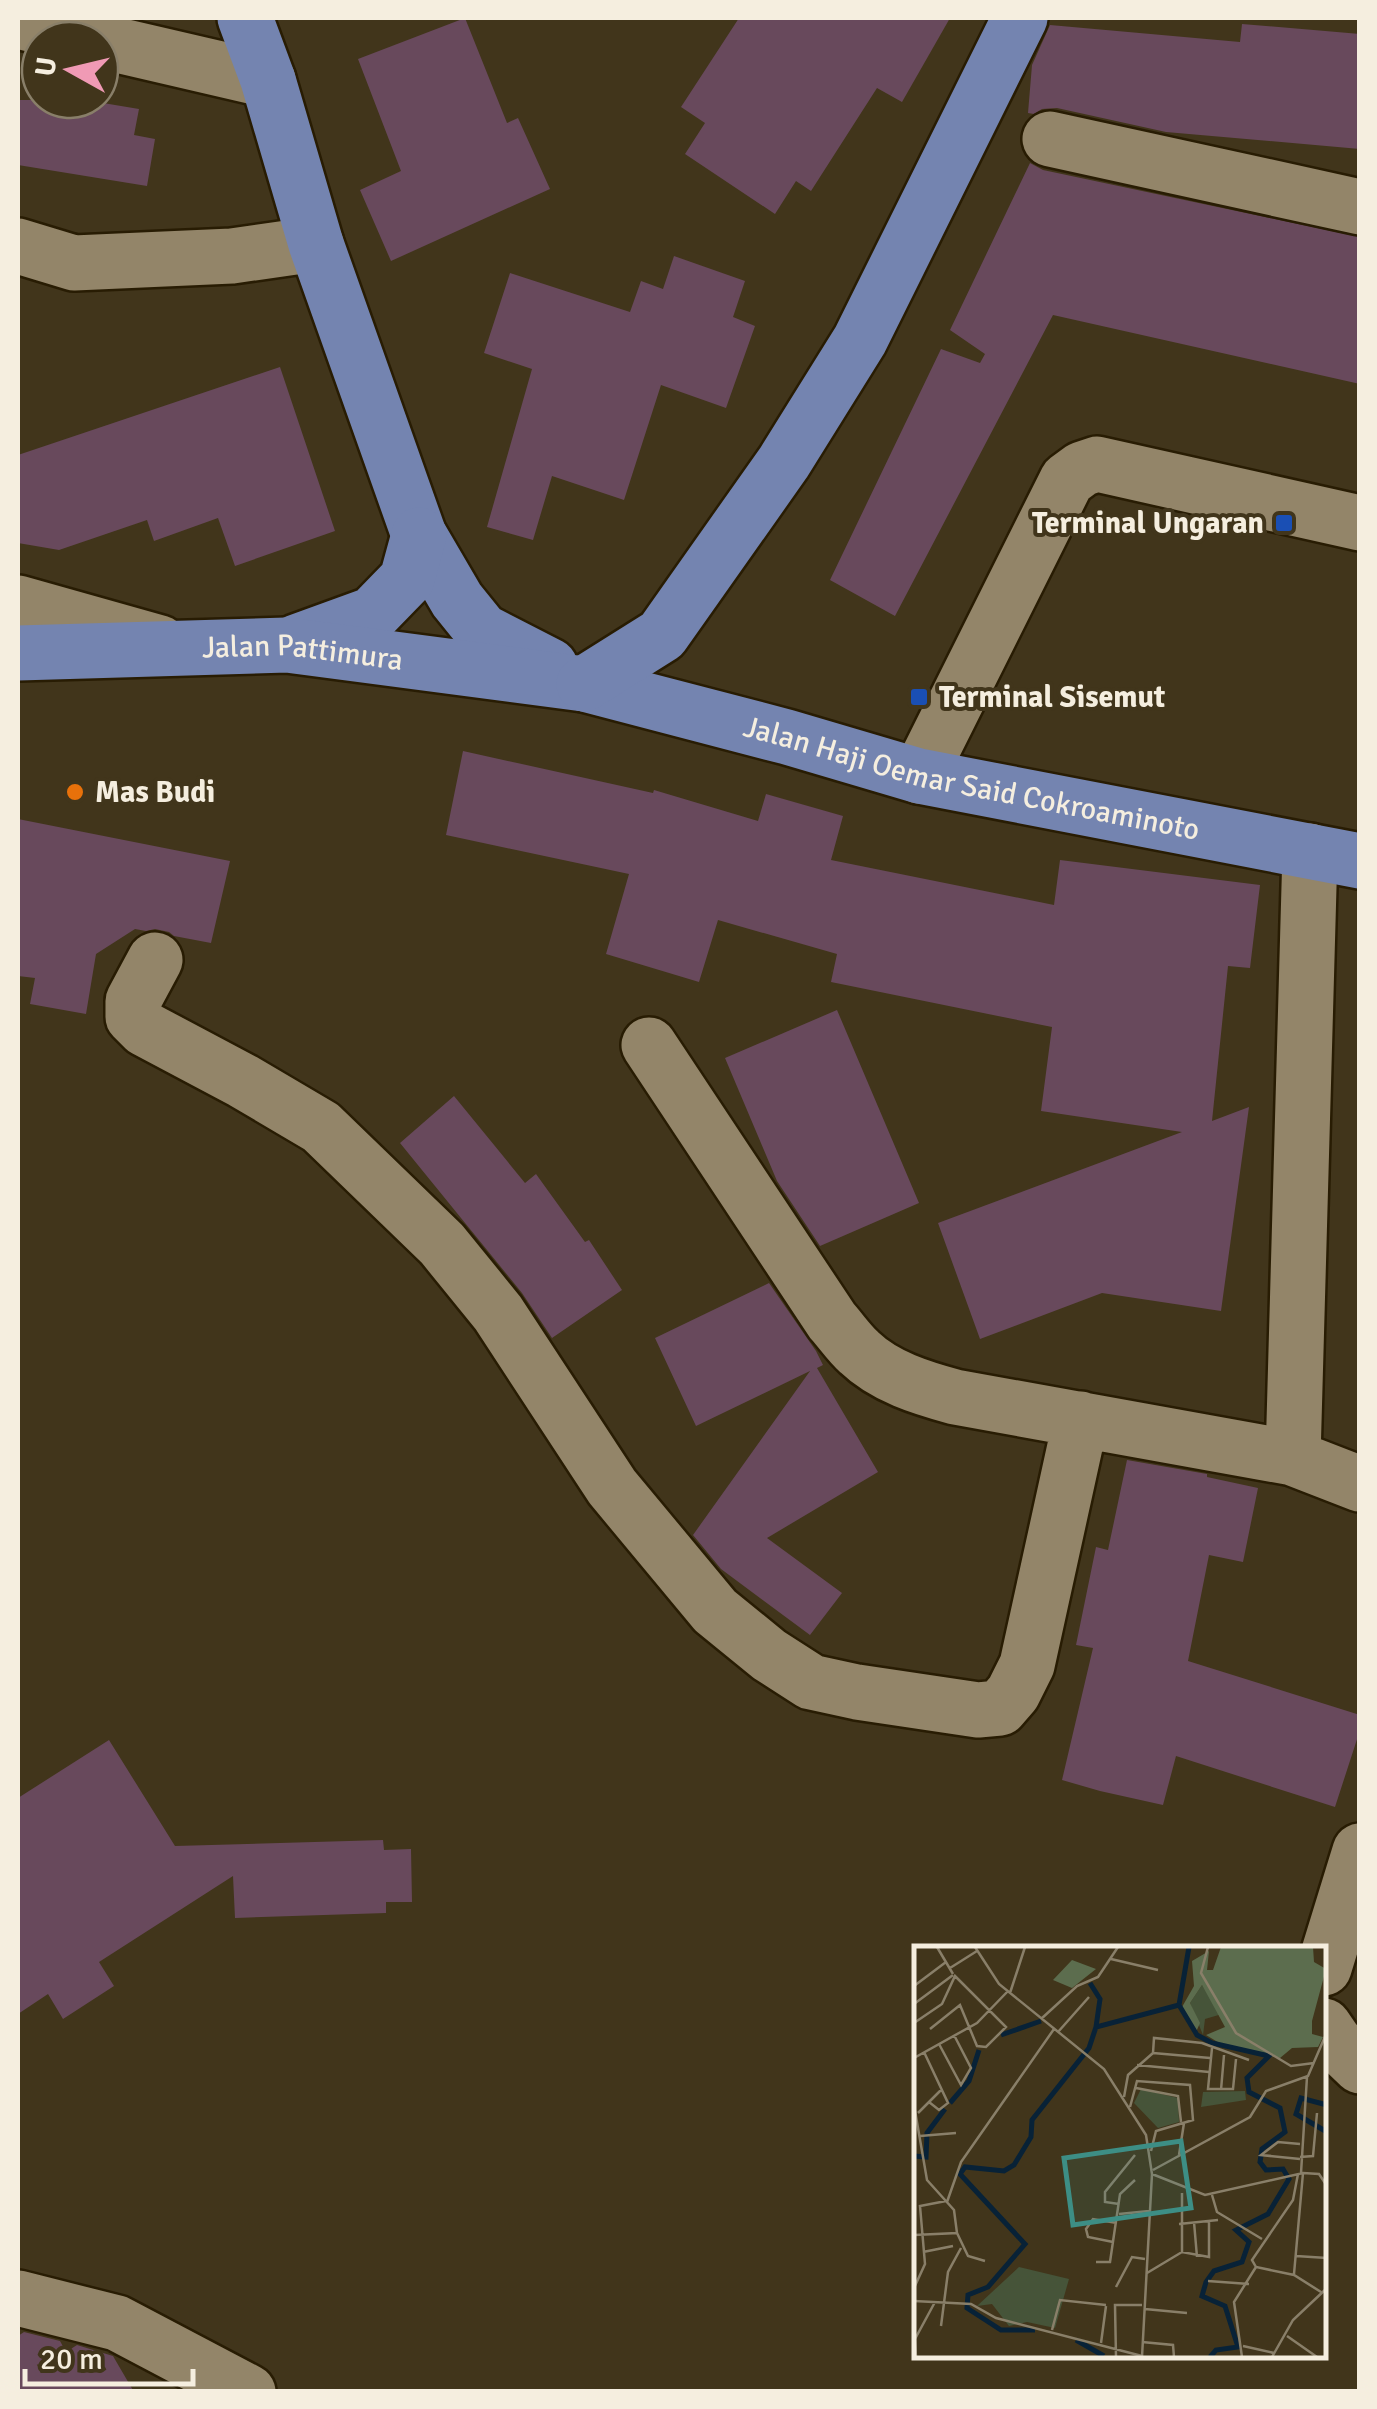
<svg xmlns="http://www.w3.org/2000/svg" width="1377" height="2409" font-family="Signika,sans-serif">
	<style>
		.building { fill: #68495c }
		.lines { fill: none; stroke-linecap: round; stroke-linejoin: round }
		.minor-casing { stroke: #281c03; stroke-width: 60 }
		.major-casing { stroke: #281c03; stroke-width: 60 }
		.minor { stroke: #938569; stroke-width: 55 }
		.major { stroke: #7484b0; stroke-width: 55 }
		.transit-dot { fill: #1a4fb4; stroke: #41351b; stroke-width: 4 }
		.food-dot { fill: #e8710a; stroke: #41351b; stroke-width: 4 }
		.labels { text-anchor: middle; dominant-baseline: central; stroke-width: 8; stroke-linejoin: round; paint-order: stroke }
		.poi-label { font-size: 30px; font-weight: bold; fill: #f5eedf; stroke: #41351b; text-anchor: start }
		.street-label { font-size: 30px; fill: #f5eedf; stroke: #41351b }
		.inset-river { fill: none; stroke: #082237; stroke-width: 5 }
		.inset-road { fill: none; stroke: #897f69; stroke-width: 2.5 }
		.view { fill: #3d8e85; fill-opacity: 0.15; stroke: #3d8e85; stroke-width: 5 }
		.inset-edge { fill: none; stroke: #f5eedf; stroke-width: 5 }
	</style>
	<rect width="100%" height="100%" fill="#41351b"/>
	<!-- building -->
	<path class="building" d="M 465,18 L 507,123 L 518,118 L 550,189 L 391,261 L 360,190 L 401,171 L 358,59 Z
		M 739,18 L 950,18 L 902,102 L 877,88 L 811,191 L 796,181 L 775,214 L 685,154 L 705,123 L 681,107 Z
		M 1242,24 L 1360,34 L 1360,149 L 1166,132 L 1057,108 L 1042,109 L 1034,114 L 1028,113 L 1032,65 L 1050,25 L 1240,42 Z
		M 18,100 L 85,100 L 139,109 L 134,135 L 155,139 L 147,186 L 18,165 Z
		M 1030,163 L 1043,170 L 1360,237 L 1360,384 L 1053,315 L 895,616 L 830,580 L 941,349 L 980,363 L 985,354 L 950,330 Z
		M 674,256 L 745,281 L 733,317 L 755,326 L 726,408 L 661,385 L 624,500 L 552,476 L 533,540 L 487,527 L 532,369 L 484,353 L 510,273 L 630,312 L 641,281 L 663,289 Z
		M 280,367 L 335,531 L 235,566 L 218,518 L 154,541 L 147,520 L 59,550 L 18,543 L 18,455 Z
		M 463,751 L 653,793 L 654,790 L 758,821 L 766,794 L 843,816 L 831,860 L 1054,905 L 1060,860 L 1260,885 L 1250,968 L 1228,966 L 1212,1121 L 1249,1107 L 1221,1311 L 1102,1293 L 980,1339 L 938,1223 L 1182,1132 L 1041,1111 L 1052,1027 L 831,982 L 837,954 L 718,920 L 699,982 L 606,954 L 629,874 L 446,835 Z
		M 18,819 L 230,861 L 211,943 L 174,936 L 169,932 L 155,929 L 146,931 L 135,929 L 96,954 L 86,1014 L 30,1004 L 35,978 L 18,976 Z
		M 837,1010 L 919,1203 L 820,1246 L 777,1181 L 725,1058 Z
		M 454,1096 L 525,1183 L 536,1174 L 585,1242 L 589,1240 L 622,1290 L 552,1338 L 522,1293 L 400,1143 Z
		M 769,1283 L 816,1351 L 823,1365 L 817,1368 L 878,1472 L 767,1538 L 842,1593 L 810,1635 L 721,1569 L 693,1535 L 810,1371 L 696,1426 L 655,1338 Z
		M 1127,1460 L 1207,1474 L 1207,1477 L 1258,1488 L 1243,1562 L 1209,1555 L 1188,1661 L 1360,1715 L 1360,1730 L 1335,1807 L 1176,1756 L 1163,1805 L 1100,1791 L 1062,1780 L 1093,1648 L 1076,1645 L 1096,1547 L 1108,1550 Z
		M 109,1740 L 175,1846 L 383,1840 L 384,1850 L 411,1849 L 412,1902 L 386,1902 L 386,1913 L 235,1918 L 233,1876 L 99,1962 L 114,1986 L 63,2019 L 48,1994 L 18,2014 L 18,1798 Z
		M 24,2332 L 60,2341 L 66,2352 L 77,2345 L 113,2356 L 134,2392 L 18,2392 L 18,2336 Z"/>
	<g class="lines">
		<!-- minor casing -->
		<g class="minor-casing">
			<path id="minor" d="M 18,21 L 97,40
				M 100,41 L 268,80
				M 1050,139 L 1360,207
				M 18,246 L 74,263 L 232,256 L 316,244
				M 18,603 L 160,643
				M 919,776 L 1067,480 L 1082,469 L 1097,464 L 1360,523
				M 155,960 L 133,1001 L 133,1017 L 145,1029 L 243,1081 L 321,1127 L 442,1244 L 498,1313 L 612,1487 L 715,1611 L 769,1655 L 811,1682 L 857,1692 L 978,1710 L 1000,1708 L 1013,1693 L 1027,1665 L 1081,1419
				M 649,1045 L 832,1321 C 841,1331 849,1343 859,1352 C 885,1377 922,1388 955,1397 L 1293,1458 L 1360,1484
				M 1293,1458 L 1310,851
				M 1324,1968 L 1360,1851
				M 1324,2026 L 1335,2042 L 1360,2066
				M 18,2298 L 117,2323 L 248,2392"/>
		</g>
		<!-- major casing -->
		<g class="major-casing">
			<g id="major">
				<path d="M 245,18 L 268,80 L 316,244 L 419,535 L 457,600 L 482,631 L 550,666"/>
				<path d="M 296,642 L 373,614 L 407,579 L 419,535"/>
				<path id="s1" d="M 18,653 L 287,645 L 584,684 L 787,737 L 919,776 L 1360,861"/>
				<path d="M 584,684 L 662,635 L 784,462 L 860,340 L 1020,18"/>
			</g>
		</g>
		<!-- minor -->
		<use href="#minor" class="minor"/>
		<!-- major -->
		<use href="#major" class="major"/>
	</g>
	<!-- markers -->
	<g class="transit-dot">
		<rect x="1274" y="513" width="20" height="20" rx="5"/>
		<rect x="909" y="687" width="20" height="20" rx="5"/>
	</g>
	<circle class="food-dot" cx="75" cy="792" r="10"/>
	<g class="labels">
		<!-- poi labels -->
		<g class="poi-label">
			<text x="1264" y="523" text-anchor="end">Terminal Ungaran</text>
			<text x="939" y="697">Terminal Sisemut</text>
			<text x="95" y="792">Mas Budi</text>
		</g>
		<!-- street labels -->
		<g class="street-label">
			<text stroke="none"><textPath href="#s1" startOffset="285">Jalan Pattimura</textPath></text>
			<text stroke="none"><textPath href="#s1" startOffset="968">Jalan Haji Oemar Said Cokroaminoto</textPath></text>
		</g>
	</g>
	<!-- overview -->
	<g transform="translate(914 1946)">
		<rect width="412" height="412" fill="#41351b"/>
		<path d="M 288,39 L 308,68 L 291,73 L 289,89 L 276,57 ZM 227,143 L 264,152 L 265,176 L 244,182 L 220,157 ZM 331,145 L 332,154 L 287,161 L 289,146 ZM 105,321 L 155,333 L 141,382 L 113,376 L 95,380 L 78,358 L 63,360 Z" fill="#465439"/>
		<path d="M 307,1 L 399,1 L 400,16 L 412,23 L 398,75 L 398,88 L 409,91 L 404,101 L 378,102 L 366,112 L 312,101 L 292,89 L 311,81 L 288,39 L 276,57 L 286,77 L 282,86 L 268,61 L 280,40 L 278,15 L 295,5 L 293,24 L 299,24 ZM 158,14 L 182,23 L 158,42 L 139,34 Z" fill="#5c6d4e"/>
		<path class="inset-river" d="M 275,1 L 265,59 L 283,89 L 298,97 L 355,110 L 333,132 L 335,146 L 366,162 L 371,186 L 348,203 L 346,216 L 352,224 L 369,223 L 375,233 L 354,268 L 322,284 L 335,296 L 328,316 L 300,325 L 292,336 L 288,350 L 311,360 L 324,401 L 302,404 L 296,411M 176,37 L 186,53 L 182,81M 87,89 L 127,75M 36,157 L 55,135 L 65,104M 413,159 L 387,152 L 382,168 L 413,186M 0,210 L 12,211 L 13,187 L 31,163M 121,384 L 87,384 L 53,362 L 54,349 L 74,341 L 111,298 L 46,228 L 51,221 L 90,225 L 100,219 L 117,191 L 118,174 L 175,102 L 182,81 L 265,59M 162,394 L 190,410"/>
		<path class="inset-road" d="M 23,1 L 39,28M 61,1 L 85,38 L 190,123 L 232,189 L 238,228 L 228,411M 294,1 L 287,27 L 322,87 L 377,120 L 400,117M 197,13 L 244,24M 36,22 L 63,5M 0,40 L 32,16M 96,47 L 111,1M 0,58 L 39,29M 127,73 L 163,40 L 184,31 L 204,1M 0,77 L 28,58 L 41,30 L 92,81 L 72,101 L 63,100 L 46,59 L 16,83M 144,86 L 175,51M 25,98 L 47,139 L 57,122 L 40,89M 298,102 L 294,143 L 319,143 L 322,113M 10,106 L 34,157 L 25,164 L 15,156M 239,107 L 240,92 L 288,97 L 335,114M 239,107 L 296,112M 0,112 L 63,77 L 94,45M 223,119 L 295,126M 222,142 L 264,150 L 267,176M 307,144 L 310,109M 210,151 L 214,129 L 239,107M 0,159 L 13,234 L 40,264 L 43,287 L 0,289M 216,161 L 223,135 L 276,139 L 279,174 L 242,185 L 237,205M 4,167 L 28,143M 6,190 L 42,187M 265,209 L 270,177M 386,211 L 399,210 L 403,167M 386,213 L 347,209 L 364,196 L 386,198M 239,224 L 336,171 L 352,145 L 394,130 L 413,86M 387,227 L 393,131M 238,228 L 291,249 L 389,227 L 405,228 L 413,240M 384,228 L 379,254 L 338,314 L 342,321 L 380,329 L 407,346M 268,247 L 268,306M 298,249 L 303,266 L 348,293M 33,256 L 47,216 L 140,83M 205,258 L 191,256 L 191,246 L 221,209M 205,268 L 235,265M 280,276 L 283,311M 265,278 L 304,274M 43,287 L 54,310 L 71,315M 199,296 L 174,291 L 172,283 L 179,273 L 203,277M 9,306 L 39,300M 382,310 L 413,312M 182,316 L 196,316 L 206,248 L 221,234M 233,327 L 268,306 L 295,311 L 295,275M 380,328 L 389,227M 294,335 L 335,338M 202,341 L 218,311 L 231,313M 0,342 L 11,318 L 6,260 L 32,255M 0,355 L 57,358 L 82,372 L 228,410M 231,363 L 273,367M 27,380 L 34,326 L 47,302M 138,384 L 146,354 L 192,359M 373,390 L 403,411M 228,396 L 259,399 L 260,411M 187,397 L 192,360M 329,400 L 360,407M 2,411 L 1,393 L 21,356M 202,411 L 201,359 L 228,359M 328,411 L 320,356 L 342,321M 358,411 L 379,374 L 413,342"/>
		<path class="view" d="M 267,195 L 277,262 L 159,279 L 150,212 Z"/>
		<rect width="412" height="412" class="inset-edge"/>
	</g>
	<!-- border -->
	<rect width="1377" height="2409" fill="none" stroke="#f5eedf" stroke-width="40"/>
	<!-- north arrow -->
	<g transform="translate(70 70) rotate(278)"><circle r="48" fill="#41351b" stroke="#897f69" stroke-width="2.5"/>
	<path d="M0-8L18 38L0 25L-18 38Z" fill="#f09ab5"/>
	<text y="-15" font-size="28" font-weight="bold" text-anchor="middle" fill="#f5eedf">U</text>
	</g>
	<!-- scale -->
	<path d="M25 2369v15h168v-15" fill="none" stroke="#f5eedf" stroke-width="5"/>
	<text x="40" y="2369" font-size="30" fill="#f5eedf" stroke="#41351b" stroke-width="8" paint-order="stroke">20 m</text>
</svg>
